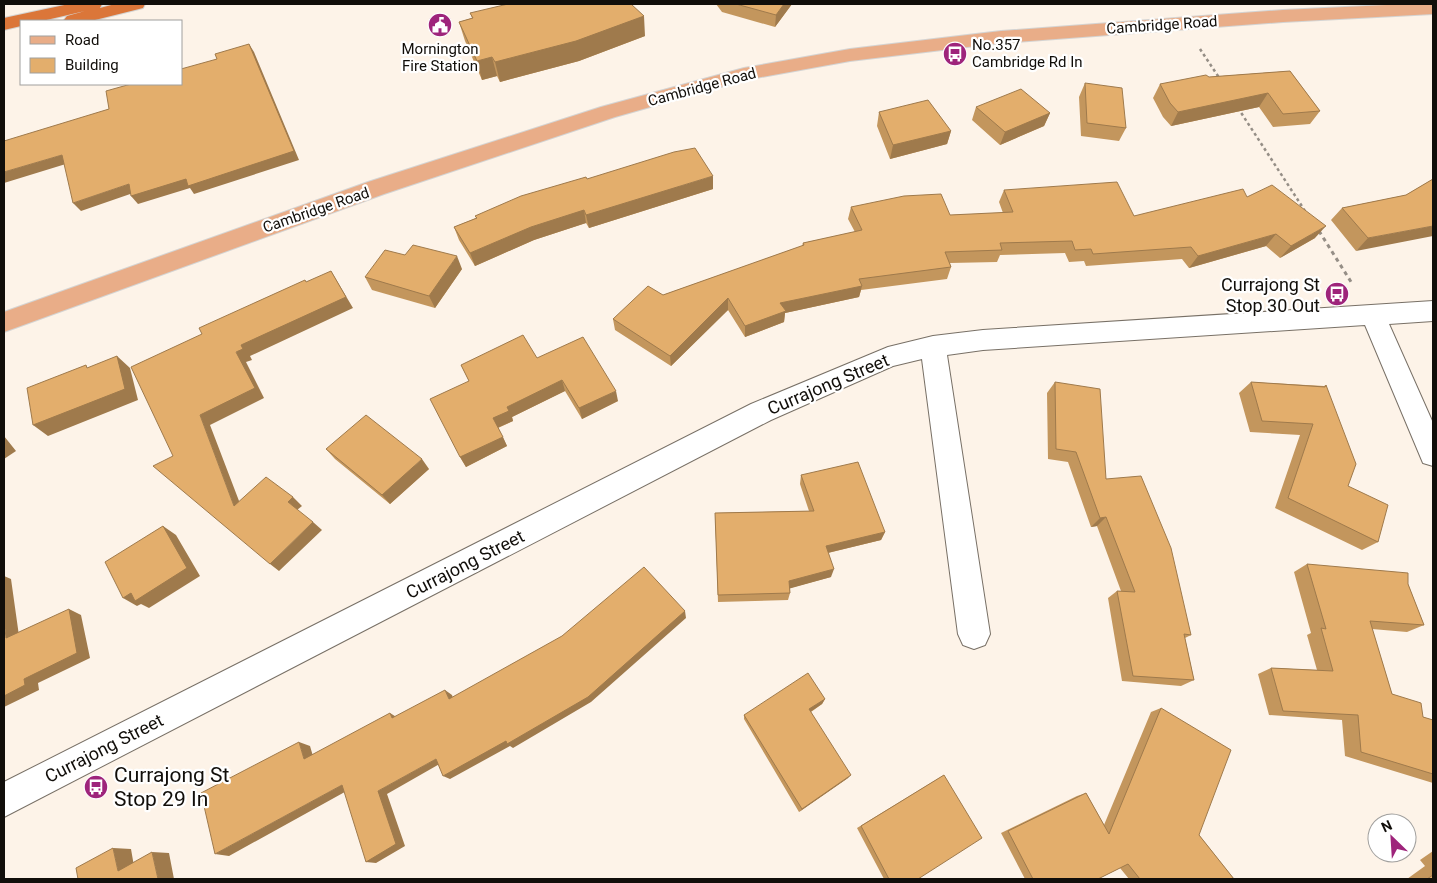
<svg xmlns="http://www.w3.org/2000/svg" width="1437" height="883" font-family="Roboto,sans-serif">
	<style>
		.lines { fill: none; stroke-linecap: round; stroke-linejoin: round }
		.minor-casing { stroke: #787066; stroke-width: 2 }
		.major-casing { stroke: #d4d4d3; stroke-width: 2 }
		.highway-casing { stroke: #d4d4d3; stroke-width: 2 }
		.path-far1 { stroke: #958e86; stroke-width: 2.5; stroke-dasharray: 3 3; stroke-linecap: butt }
		.path { stroke: #958e86; stroke-width: 3; stroke-dasharray: 4 4; stroke-linecap: butt }
		.minor { fill: #fff; fill-rule: evenodd }
		.major { fill: #e9ad88; fill-rule: evenodd }
		.highway { fill: #db7639; fill-rule: evenodd }
		.wall { fill: #c3965d }
		.shaded-wall { fill: #9f7a4c }
		.building { fill: #e3ae6c; stroke: #9f7a4c }
		.labels { text-anchor: middle; dominant-baseline: central; stroke-width: 4.5; stroke-linejoin: round; paint-order: stroke }
		.far-street-label { font-size: 15px; fill: #110e0a; stroke: #fff }
		.far-poi-label { font-size: 15px; fill: #110e0a; stroke: #fff; text-anchor: start }
		.poi-label { font-size: 18px; fill: #110e0a; stroke: #fff; text-anchor: end }
		.street-label { font-size: 18px; fill: #110e0a; stroke: #fff }
		.near-poi-label { font-size: 21px; fill: #110e0a; stroke: #fff; text-anchor: start }
	</style>
	<rect width="100%" height="100%" fill="#fdf3e8"/>
	<g class="lines">
		<!-- minor casing -->
		<g class="minor-casing">
			<path id="minor" d="M 1433,301 L 1433,321 L 1389,324 L 1433,423 L 1433,466 L 1423,463 L 1365,325 L 983,350 L 947,355 L 990,634 L 985,645 L 974,649 L 963,645 L 958,634 L 922,359 L 893,366 L 771,420 L 4,817 L 4,782 L 751,404 L 888,347 L 933,336 L 983,330 Z"/>
		</g>
		<!-- major casing -->
		<g class="major-casing">
			<path id="major" d="M 1407,4 L 1433,4 L 1433,14 L 1283,22 L 1001,43 L 850,61 L 745,80 L 615,117 L 384,194 L 4,332 L 4,312 L 368,182 L 601,107 L 744,68 L 850,49 L 1001,31 L 1283,10 Z"/>
		</g>
		<!-- highway casing -->
		<g class="highway-casing">
			<path id="highway" d="M 69,4 L 102,4 L 100,8 L 115,4 L 145,4 L 143,8 L 91,21 L 64,20 L 67,16 L 85,11 L 42,21 L 21,21 L 21,26 L 4,30 L 4,18 Z"/>
		</g>
		<!-- path-far1 -->
		<path class="path-far1" d="M 1200,49 L 1220,79
			M 1238,108 L 1307,214"/>
		<!-- path -->
		<path class="path" d="M 1319,231 L 1353,285"/>
		<!-- minor -->
		<use href="#minor" class="minor"/>
		<!-- major -->
		<use href="#major" class="major"/>
		<!-- highway -->
		<use href="#highway" class="highway"/>
	</g>
	<!-- wall -->
	<path class="wall" d="M 716,4 L 792,4 L 775,27 L 722,12 Z
		M 470,13 L 645,36 L 579,61 L 500,82 L 497,76 L 482,80 L 465,41 L 459,22 L 472,18 Z
		M 1290,71 L 1320,111 L 1310,124 L 1273,127 L 1259,107 L 1171,126 L 1163,117 L 1153,98 L 1160,84 L 1209,77 Z
		M 1085,83 L 1126,128 L 1119,141 L 1081,136 L 1079,97 Z
		M 976,107 L 1050,113 L 1044,126 L 1000,145 L 972,120 Z
		M 879,112 L 951,131 L 947,144 L 890,159 L 877,126 Z
		M 587,179 L 713,189 L 589,228 L 586,223 L 534,240 L 475,266 L 459,240 L 454,227 L 476,218 L 475,216 Z
		M 1433,179 L 1356,251 L 1331,220 L 1342,208 L 1406,195 Z
		M 1004,190 L 1134,216 L 1247,197 L 1315,238 L 1280,258 L 1266,246 L 1189,268 L 1182,259 L 1086,266 L 1084,261 L 1069,262 L 1065,253 L 1000,255 L 997,262 L 950,263 L 951,267 L 947,279 L 861,290 L 859,297 L 785,313 L 784,322 L 745,337 L 728,310 L 671,366 L 615,330 L 613,319 L 663,295 L 802,246 L 803,243 L 855,232 L 848,219 L 851,207 L 950,215 L 1003,213 L 999,202 Z
		M 405,255 L 462,269 L 435,308 L 372,290 L 365,277 Z
		M 537,358 L 618,401 L 582,419 L 565,391 L 512,417 L 513,421 L 498,428 L 507,446 L 466,467 L 460,457 L 469,381 L 461,365 Z
		M 1055,382 L 1106,479 L 1191,635 L 1185,638 L 1194,680 L 1181,686 L 1122,681 L 1108,598 L 1117,591 L 1121,591 L 1097,526 L 1091,527 L 1068,462 L 1048,459 L 1047,393 Z
		M 1251,382 L 1324,386 L 1326,385 L 1348,486 L 1378,542 L 1362,550 L 1275,508 L 1300,435 L 1250,432 L 1239,393 Z
		M 326,449 L 429,469 L 390,504 L 335,459 Z
		M 801,475 L 885,532 L 881,540 L 828,553 L 831,577 L 790,588 L 790,593 L 788,600 L 718,602 L 715,513 L 809,511 L 800,484 Z
		M 1307,564 L 1408,584 L 1424,625 L 1407,632 L 1372,629 L 1392,694 L 1423,717 L 1433,720 L 1433,783 L 1345,756 L 1342,720 L 1269,715 L 1258,674 L 1271,668 L 1317,670 L 1307,635 L 1311,633 L 1294,572 Z
		M 825,699 L 822,704 L 811,712 L 848,778 L 799,812 L 744,719 L 744,715 Z
		M 1161,708 L 1199,835 L 1234,879 L 1129,879 L 1120,868 L 1098,879 L 1025,879 L 1001,833 L 1077,796 L 1086,793 L 1104,825 L 1151,712 Z
		M 944,775 L 918,879 L 884,879 L 857,828 Z
		M 1433,851 L 1433,879 L 1407,879 L 1425,866 L 1420,860 Z"/>
	<!-- shaded-wall -->
	<path class="shaded-wall" d="M 784,4 L 792,4 L 775,27 L 776,15 Z
		M 644,16 L 645,36 L 579,61 L 500,82 L 495,62 Z
		M 249,44 L 254,52 L 299,160 L 194,194 L 190,188 L 138,204 L 131,196 Z
		M 492,57 L 497,76 L 482,80 L 477,61 Z
		M 1268,93 L 1259,107 L 1171,126 L 1178,112 Z
		M 1050,113 L 1044,126 L 1000,145 L 1005,132 Z
		M 951,131 L 947,144 L 890,159 L 893,145 Z
		M 62,155 L 69,163 L 4,183 L 4,172 Z
		M 713,176 L 713,189 L 589,228 L 586,215 Z
		M 129,184 L 136,192 L 81,211 L 73,203 Z
		M 584,210 L 586,223 L 534,240 L 475,266 L 470,253 L 531,227 Z
		M 1326,226 L 1315,238 L 1280,258 L 1291,246 Z
		M 1433,226 L 1433,236 L 1356,251 L 1368,238 Z
		M 1276,234 L 1266,246 L 1189,268 L 1198,256 Z
		M 457,256 L 462,269 L 435,308 L 429,296 Z
		M 331,271 L 353,308 L 250,356 L 252,360 L 246,362 L 264,398 L 210,425 L 244,514 L 234,506 L 200,415 L 241,345 Z
		M 862,286 L 859,297 L 785,313 L 784,322 L 745,337 L 745,326 L 780,303 Z
		M 728,298 L 728,310 L 671,366 L 670,356 Z
		M 117,356 L 130,368 L 138,400 L 48,436 L 33,425 Z
		M 562,380 L 565,391 L 512,417 L 513,421 L 497,428 L 493,418 L 507,407 Z
		M 616,391 L 618,401 L 582,419 L 579,408 Z
		M 4,436 L 16,451 L 4,459 Z
		M 503,437 L 507,446 L 466,467 L 460,457 Z
		M 422,459 L 429,469 L 390,504 L 382,495 Z
		M 293,497 L 302,506 L 297,510 L 288,502 Z
		M 1106,517 L 1097,526 L 1091,527 L 1100,518 Z
		M 313,522 L 322,530 L 279,571 L 270,564 Z
		M 163,526 L 176,535 L 200,576 L 149,608 L 141,604 L 137,606 L 123,598 Z
		M 885,532 L 881,540 L 823,554 L 826,546 Z
		M 834,569 L 831,577 L 788,589 L 789,581 Z
		M 4,576 L 11,579 L 20,643 L 6,638 L 4,619 Z
		M 69,609 L 81,615 L 90,658 L 38,683 L 39,690 L 4,707 L 4,696 L 24,679 Z
		M 685,611 L 686,618 L 591,702 L 513,748 L 510,746 L 450,779 L 443,776 Z
		M 445,690 L 452,695 L 455,704 L 449,699 Z
		M 825,699 L 822,704 L 807,714 L 809,709 Z
		M 390,713 L 398,718 L 392,718 Z
		M 299,742 L 310,746 L 315,763 L 304,759 Z
		M 436,759 L 443,762 L 387,794 L 405,846 L 376,863 L 366,862 L 378,791 Z
		M 851,775 L 848,778 L 799,812 L 802,809 Z
		M 342,785 L 352,788 L 229,856 L 215,854 Z
		M 113,848 L 131,849 L 135,872 L 118,871 Z
		M 152,852 L 169,853 L 174,879 L 158,879 Z"/>
	<!-- building -->
	<path class="building" d="M 508,4 L 631,4 L 644,16 L 576,41 L 495,62 L 492,57 L 477,61 L 459,22 L 473,18 L 470,13 Z
		M 736,4 L 784,4 L 776,15 Z
		M 249,44 L 294,151 L 188,186 L 186,179 L 131,196 L 129,184 L 73,203 L 62,155 L 4,172 L 4,141 L 109,109 L 106,91 L 131,84 L 181,84 L 181,69 L 217,59 L 215,54 Z
		M 1290,71 L 1320,111 L 1283,114 L 1268,93 L 1178,112 L 1170,103 L 1160,84 L 1206,75 L 1209,77 Z
		M 1085,83 L 1122,88 L 1126,128 L 1087,123 Z
		M 1021,89 L 1050,113 L 1005,132 L 976,107 Z
		M 928,100 L 951,131 L 893,145 L 879,112 Z
		M 695,148 L 713,176 L 586,215 L 584,210 L 531,227 L 470,253 L 454,227 L 477,218 L 475,216 L 521,196 L 586,177 L 587,179 L 674,152 Z
		M 1433,179 L 1433,226 L 1368,238 L 1342,208 L 1406,195 Z
		M 1117,182 L 1134,216 L 1243,189 L 1247,197 L 1272,185 L 1326,226 L 1291,246 L 1276,234 L 1198,256 L 1191,247 L 1093,254 L 1091,249 L 1075,250 L 1072,241 L 1000,243 L 1002,250 L 945,252 L 951,267 L 859,279 L 862,286 L 780,303 L 786,311 L 745,326 L 728,298 L 670,356 L 613,319 L 648,286 L 663,295 L 804,245 L 803,243 L 862,230 L 851,207 L 904,196 L 941,194 L 950,215 L 1013,212 L 1004,190 Z
		M 413,245 L 457,256 L 429,296 L 365,277 L 385,250 L 405,255 Z
		M 331,271 L 346,297 L 241,345 L 243,349 L 236,352 L 255,388 L 200,415 L 234,506 L 266,477 L 293,497 L 288,502 L 313,522 L 270,564 L 153,466 L 173,456 L 131,367 L 202,334 L 199,328 L 305,280 L 306,282 Z
		M 523,335 L 537,358 L 583,337 L 616,391 L 579,408 L 562,380 L 507,407 L 509,411 L 493,418 L 503,437 L 460,457 L 430,399 L 469,381 L 461,365 Z
		M 117,356 L 125,389 L 33,425 L 27,388 L 86,365 L 87,368 Z
		M 1055,382 L 1100,389 L 1106,479 L 1141,476 L 1171,548 L 1191,635 L 1184,634 L 1194,680 L 1133,676 L 1117,591 L 1135,592 L 1106,517 L 1100,518 L 1076,452 L 1056,449 Z
		M 1251,382 L 1325,387 L 1326,385 L 1356,464 L 1348,486 L 1388,505 L 1378,542 L 1288,498 L 1313,424 L 1262,421 Z
		M 366,415 L 422,459 L 382,495 L 326,449 Z
		M 858,462 L 885,532 L 826,546 L 834,569 L 789,581 L 790,593 L 718,595 L 715,513 L 814,511 L 801,475 Z
		M 163,526 L 187,568 L 135,601 L 131,593 L 123,598 L 105,562 Z
		M 1307,564 L 1408,573 L 1408,584 L 1424,625 L 1370,621 L 1392,694 L 1421,703 L 1423,717 L 1433,720 L 1433,774 L 1361,752 L 1358,715 L 1283,711 L 1271,668 L 1333,671 L 1321,628 L 1326,629 Z
		M 644,567 L 685,611 L 588,697 L 507,744 L 506,741 L 443,776 L 436,759 L 378,791 L 396,844 L 366,862 L 342,785 L 215,854 L 201,793 L 299,742 L 304,759 L 390,713 L 392,718 L 445,690 L 449,699 L 562,636 Z
		M 69,609 L 77,653 L 24,679 L 25,685 L 4,696 L 4,619 L 6,638 Z
		M 808,673 L 825,699 L 809,709 L 851,775 L 802,809 L 744,715 Z
		M 1161,708 L 1231,750 L 1199,835 L 1234,879 L 1140,879 L 1128,864 L 1098,879 L 1033,879 L 1008,831 L 1086,793 L 1109,834 Z
		M 944,775 L 982,838 L 918,879 L 889,879 L 861,826 Z
		M 113,848 L 118,871 L 152,852 L 158,879 L 78,879 L 76,868 Z
		M 1433,875 L 1433,879 L 1427,879 Z"/>
	<!-- icons -->
	<defs>
		<g id="civic-disc" transform="scale(1.25)"><circle r="9.5" fill="#9e247b" stroke="#fff"/><path d="M-.6-6.5H3V-4.5H.6V-3L4-1V1h2V6H-6V1h2V-1L-.6-3ZM-1.2 2.5V6h2.4V2.5Z" fill="#fff"/></g>
		<g id="bus-disc" transform="scale(1.25)"><circle r="9.5" fill="#9e247b" stroke="#fff"/><path d="M-5-6H5V4H4V6H2V4H-2V6H-4V4H-5ZM-3.5-4V0h7V-4ZM-3.5 1.2v1.5H-2V1.2ZM2 1.2v1.5H3.5V1.2Z" fill="#fff"/></g>
	</defs>
	<g fill-rule="evenodd">
		<use href="#civic-disc" x="440" y="25"/>
		<use href="#bus-disc" x="955" y="54"/>
		<use href="#bus-disc" x="1337" y="294"/>
		<use href="#bus-disc" x="96" y="787"/>
	</g>
	<g class="labels">
		<!-- far-street labels -->
		<g class="far-street-label">
			<text transform="translate(1162 25) rotate(-4)">Cambridge Road</text>
			<text transform="translate(702 87) rotate(-15)">Cambridge Road</text>
			<text transform="translate(316 210) rotate(-19)">Cambridge Road</text>
		</g>
		<!-- far-poi labels -->
		<g class="far-poi-label">
			<text x="972" y="45">No.357<tspan x="972" dy="17">Cambridge Rd In</tspan></text>
			<text x="440" y="49" text-anchor="middle">Mornington<tspan x="440" dy="17">Fire Station</tspan></text>
		</g>
		<!-- poi labels -->
		<g class="poi-label">
			<text x="1320" y="284">Currajong St<tspan x="1320" dy="21">Stop 30 Out</tspan></text>
		</g>
		<!-- street labels -->
		<g class="street-label">
			<text transform="translate(828 384) rotate(-23)">Currajong Street</text>
			<text transform="translate(465 564) rotate(-27)">Currajong Street</text>
			<text transform="translate(104 748) rotate(-27)">Currajong Street</text>
		</g>
		<!-- near-poi labels -->
		<g class="near-poi-label">
			<text x="114" y="775">Currajong St<tspan x="114" dy="24">Stop 29 In</tspan></text>
		</g>
	</g>
	<!-- border -->
	<rect width="1437" height="883" fill="none" stroke="#110e0a" stroke-width="10"/>
	<!-- legend -->
	<rect x="20" y="20" width="162" height="65" fill="#ffffff" stroke="#a09f9d"/>
	<rect x="30" y="36" width="25" height="8" fill="#e9ad88" stroke="#a09f9d"/>
	<text x="65" y="45" font-size="15" fill="#110e0a">Road</text>
	<rect x="30" y="58" width="25" height="15" fill="#e3ae6c" stroke="#a09f9d"/>
	<text x="65" y="70" font-size="15" fill="#110e0a">Building</text>
	<!-- north arrow -->
	<g transform="translate(1392 838) rotate(335)"><circle r="24" fill="#ffffff" stroke="#a09f9d"/>
	<path d="M0-4L9 19L0 12L-9 19Z" fill="#9e247b"/>
	<text y="-8" font-size="14" font-weight="bold" text-anchor="middle" fill="#110e0a">N</text>
	</g>
</svg>
